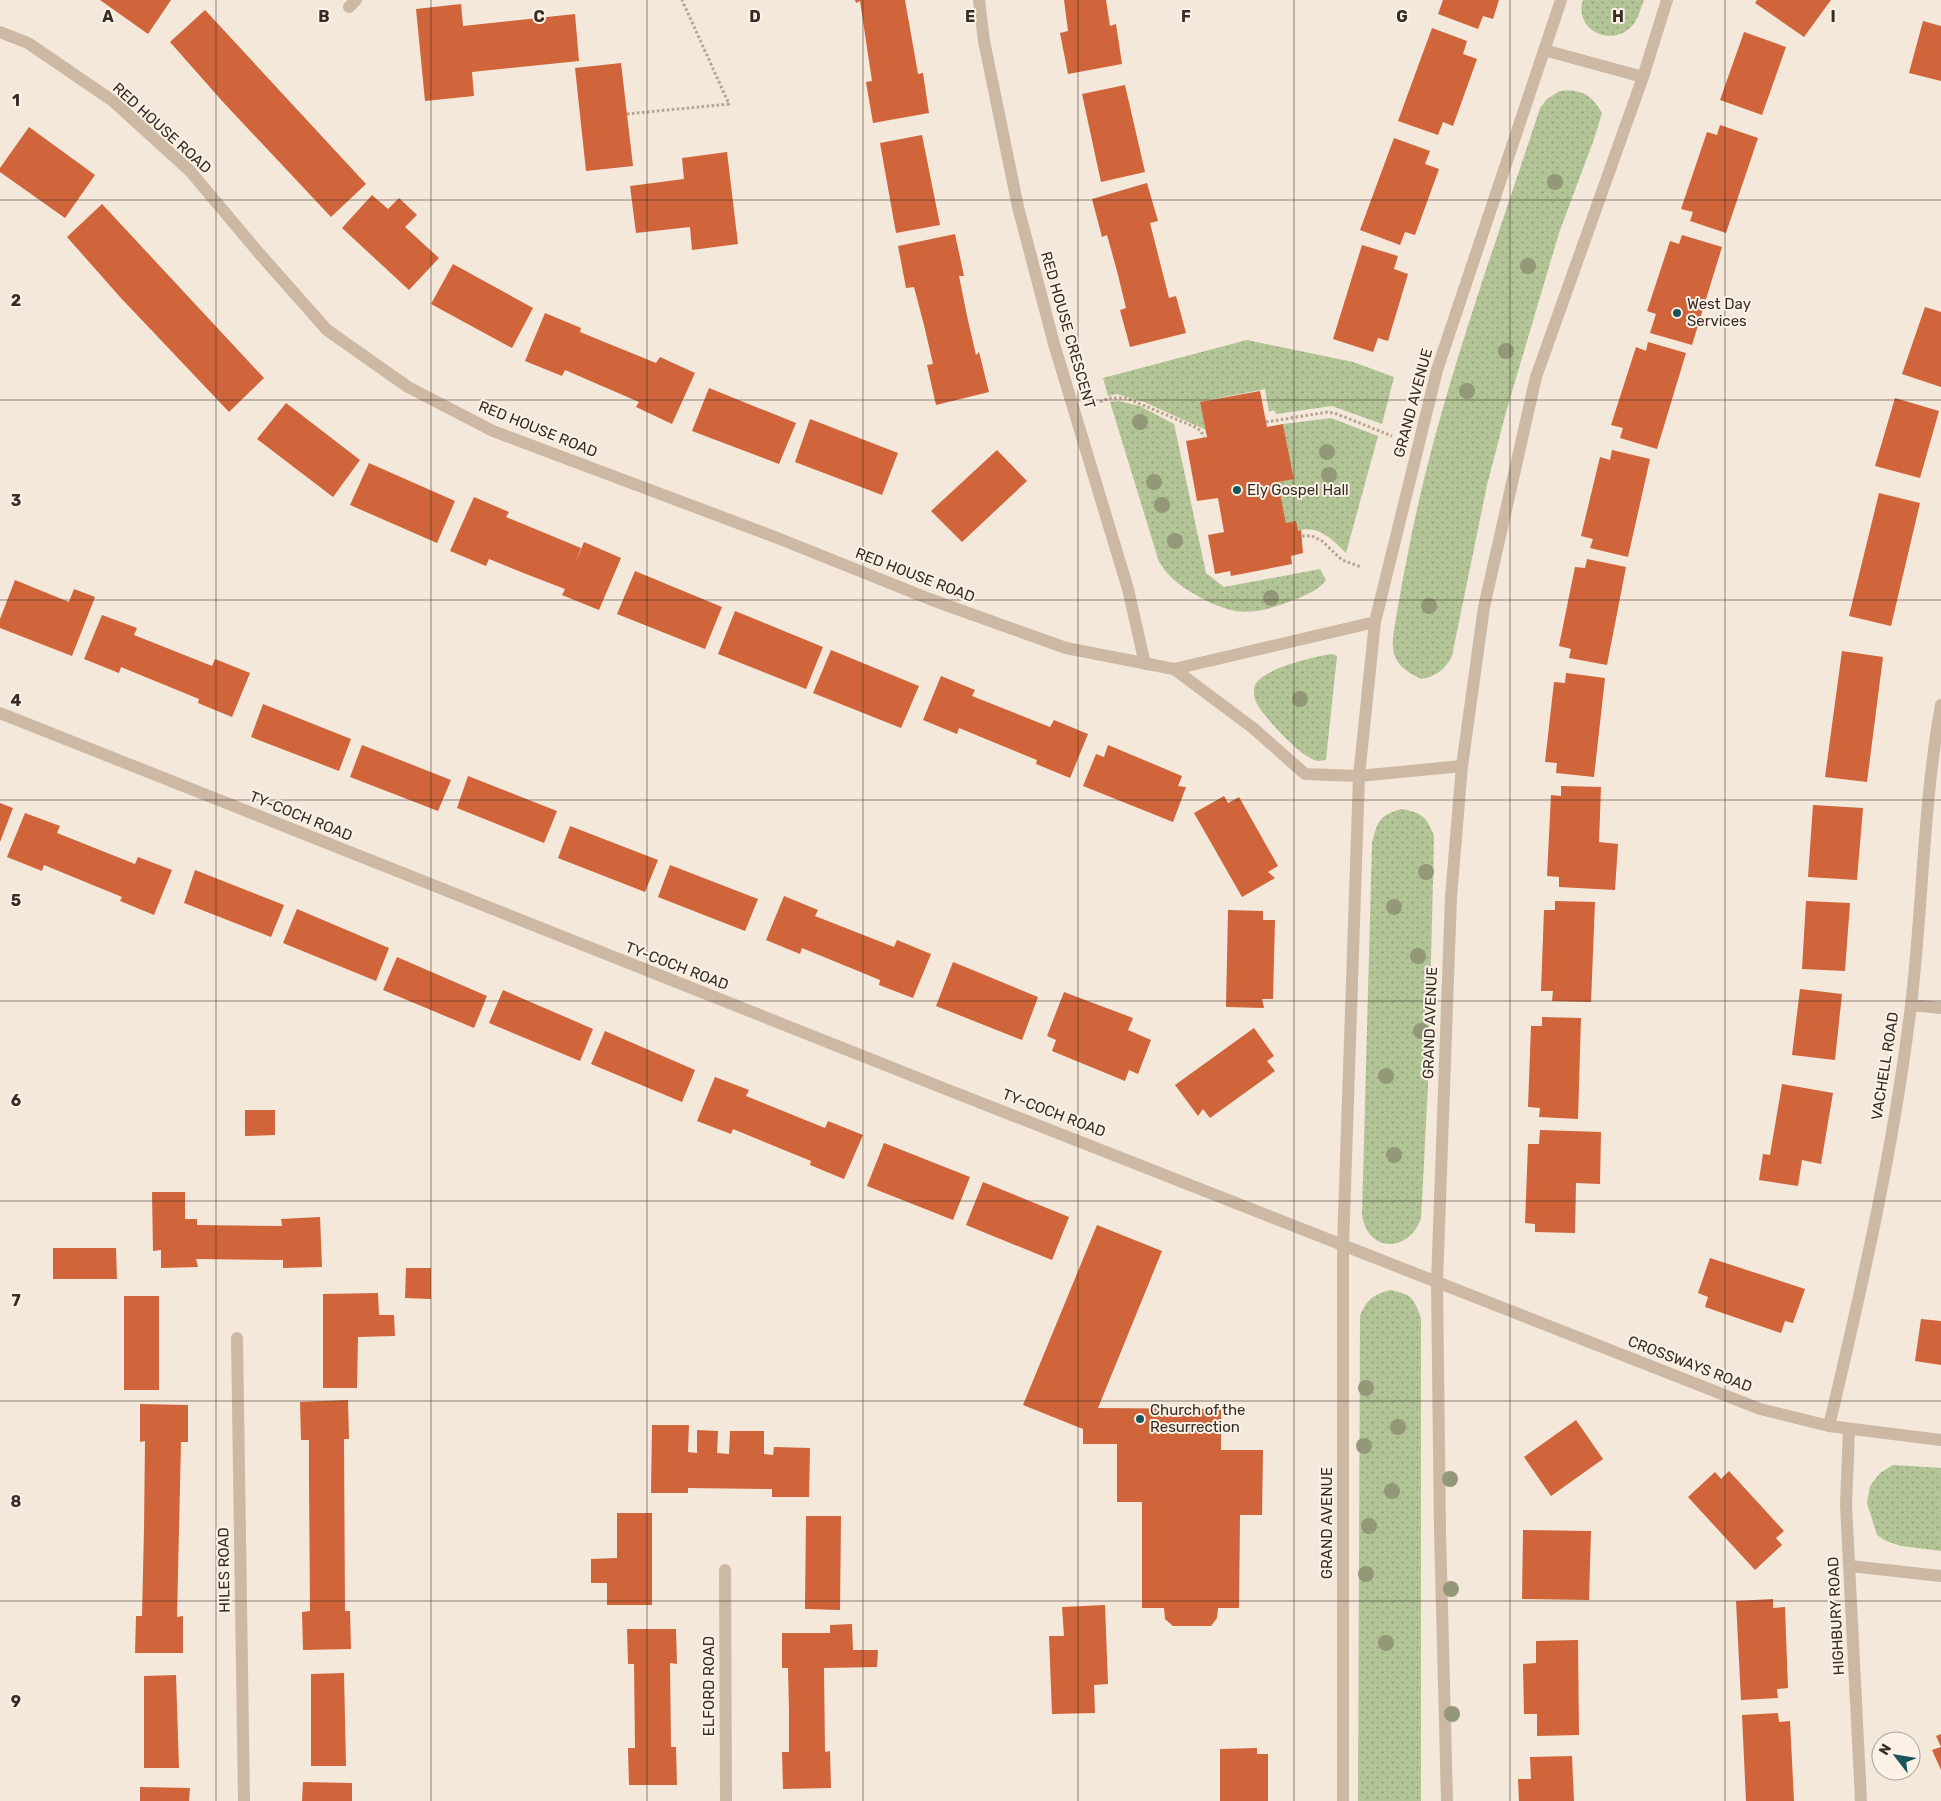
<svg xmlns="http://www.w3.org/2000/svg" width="1941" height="1801" font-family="Rubik,sans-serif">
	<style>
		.grass { fill: url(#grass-dots) }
		.building { fill: #d0643a }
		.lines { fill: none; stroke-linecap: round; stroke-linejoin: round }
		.path { stroke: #b8a28e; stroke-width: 3; stroke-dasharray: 2.5 2.5; stroke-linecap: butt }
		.minor { stroke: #cdb8a4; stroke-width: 12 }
		.tree { fill: #939878 }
		.grid { fill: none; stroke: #372c26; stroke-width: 1; stroke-opacity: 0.55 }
		.poi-dot { fill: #18555c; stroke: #fbf2e5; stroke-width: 2 }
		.labels { text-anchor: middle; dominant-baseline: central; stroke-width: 4; stroke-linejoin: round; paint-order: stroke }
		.street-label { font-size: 15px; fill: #372c26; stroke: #fbf2e5 }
		.poi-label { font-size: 15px; fill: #372c26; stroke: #fbf2e5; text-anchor: start }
		.grid-label { font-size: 16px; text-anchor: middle; font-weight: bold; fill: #372c26; stroke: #fbf2e5; stroke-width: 4; stroke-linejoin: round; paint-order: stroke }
	</style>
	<defs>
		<pattern id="grass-dots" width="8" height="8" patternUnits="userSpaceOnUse" patternTransform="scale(1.25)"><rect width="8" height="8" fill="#b3c497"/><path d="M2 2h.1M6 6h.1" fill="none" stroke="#929f7b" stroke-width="1.8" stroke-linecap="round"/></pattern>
	</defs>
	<rect width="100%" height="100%" fill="#f3e8d9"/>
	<!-- grass -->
	<path class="grass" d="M 1583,0 L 1644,0 C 1641,7 1639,16 1635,22 C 1616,50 1573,32 1583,0 Z
		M 1560,91 C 1581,89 1591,94 1602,113 L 1594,139 L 1559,233 L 1506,412 L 1487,485 L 1452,656 C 1445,670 1435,677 1421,679 C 1407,672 1394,664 1393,647 C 1392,640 1394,631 1395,624 C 1399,600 1403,577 1408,553 C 1436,404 1493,253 1540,108 L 1547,99 Z
		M 1247,340 L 1353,362 L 1394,377 L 1382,424 L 1332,406 L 1276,414 L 1274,410 L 1269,412 L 1265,389 L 1200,402 L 1206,430 L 1144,402 L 1117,394 L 1108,396 L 1103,378 Z
		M 1119,401 L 1140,406 L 1174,424 L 1206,573 L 1224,587 L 1320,569 L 1326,580 C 1318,591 1304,596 1291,601 C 1274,608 1253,614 1235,611 C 1215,607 1185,591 1171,577 C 1166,573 1163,567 1159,562 L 1110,402 Z
		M 1331,418 L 1378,436 L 1346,553 C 1333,540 1318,524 1298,531 L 1286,523 L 1278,482 L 1294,478 L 1283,424 Z
		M 1332,654 L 1337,656 L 1326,760 C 1323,760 1321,761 1318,761 C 1302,759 1265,718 1257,704 C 1254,698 1253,690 1255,685 C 1262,669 1315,656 1332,654 Z
		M 1401,809 C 1421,812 1427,817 1434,836 L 1428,1085 L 1421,1219 C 1408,1253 1368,1253 1362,1215 L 1372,843 C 1378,820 1379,816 1401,809 Z
		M 1390,1290 C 1411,1294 1414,1298 1421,1318 L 1421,1801 L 1358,1801 L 1360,1316 C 1367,1299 1373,1295 1390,1290 Z
		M 1893,1465 L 1941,1468 L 1941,1551 L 1901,1546 L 1886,1541 L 1877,1535 L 1867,1503 L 1870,1486 L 1880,1473 Z"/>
	<!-- building -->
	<path class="building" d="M 100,0 L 171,0 L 148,34 Z
		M 855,0 L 905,0 L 918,74 L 923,73 L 929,113 L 873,123 L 866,82 L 872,81 L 860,1 L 856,3 Z
		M 1064,0 L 1106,0 L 1110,26 L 1116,24 L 1122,64 L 1068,74 L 1060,33 L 1068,31 Z
		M 1443,0 L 1499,0 L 1493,19 L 1483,16 L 1478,29 L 1438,14 Z
		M 1757,0 L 1831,0 L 1804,37 L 1755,3 Z
		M 461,4 L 463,26 L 575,14 L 579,61 L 472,72 L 474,96 L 425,101 L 416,9 Z
		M 205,10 L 366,184 L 331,217 L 223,102 L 170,42 Z
		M 1923,21 L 1941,26 L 1941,81 L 1909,73 Z
		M 1432,28 L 1467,41 L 1463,54 L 1477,59 L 1453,126 L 1443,122 L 1438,135 L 1398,121 Z
		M 1744,32 L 1786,47 L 1762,115 L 1720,100 Z
		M 621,63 L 633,166 L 586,171 L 575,68 Z
		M 1125,85 L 1145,172 L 1101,182 L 1082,94 Z
		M 1720,125 L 1758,138 L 1726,233 L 1690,221 L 1693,212 L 1681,209 L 1707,132 L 1717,135 Z
		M 29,127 L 95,175 L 65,218 L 0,172 L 0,168 Z
		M 922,135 L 940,225 L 896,233 L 880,143 Z
		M 1394,138 L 1430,151 L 1425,164 L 1439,169 L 1415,235 L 1405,232 L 1400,245 L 1360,230 Z
		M 727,152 L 738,244 L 692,250 L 690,227 L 636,233 L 630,186 L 684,179 L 682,158 Z
		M 1147,183 L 1158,221 L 1150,223 L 1169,298 L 1176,296 L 1186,333 L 1130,347 L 1120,310 L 1126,308 L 1117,271 L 1107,235 L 1102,237 L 1092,199 Z
		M 372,195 L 388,209 L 399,198 L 417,215 L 405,227 L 439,258 L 409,290 L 342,228 Z
		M 102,204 L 264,378 L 229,412 L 120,297 L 67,237 Z
		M 955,234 L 964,276 L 959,276 L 967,316 L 976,355 L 979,352 L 989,392 L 936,405 L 927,365 L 933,364 L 924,325 L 914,287 L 906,288 L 898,246 Z
		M 1682,235 L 1722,247 L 1692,345 L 1650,333 L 1656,314 L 1647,311 L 1670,241 L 1679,244 Z
		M 1362,245 L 1398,256 L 1394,269 L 1408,274 L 1388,341 L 1378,338 L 1373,352 L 1333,339 Z
		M 453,264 L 533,308 L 512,348 L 431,304 Z
		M 1925,307 L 1941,312 L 1941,387 L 1902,374 Z
		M 545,313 L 581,328 L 580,332 L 656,363 L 660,357 L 695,373 L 672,424 L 636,407 L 639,402 L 565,370 L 562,376 L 525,361 Z
		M 1648,342 L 1686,353 L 1657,449 L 1620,438 L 1623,428 L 1611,425 L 1636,347 L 1646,351 Z
		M 709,388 L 796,423 L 779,464 L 692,431 Z
		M 1260,391 L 1267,427 L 1283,424 L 1294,479 L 1278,482 L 1286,523 L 1296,521 L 1298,531 L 1301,530 L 1303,553 L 1291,556 L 1292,564 L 1231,576 L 1230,571 L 1215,574 L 1208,535 L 1224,532 L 1218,498 L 1197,501 L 1186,441 L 1207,437 L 1200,402 Z
		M 1895,398 L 1939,411 L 1920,478 L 1875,466 Z
		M 286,403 L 360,460 L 333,497 L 257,439 Z
		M 810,419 L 898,453 L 882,495 L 795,462 Z
		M 997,450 L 1027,481 L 962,542 L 931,511 Z
		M 1612,450 L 1650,459 L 1628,557 L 1590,548 L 1593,539 L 1581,536 L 1600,457 L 1610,460 Z
		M 369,463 L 455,501 L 437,543 L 350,505 Z
		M 1879,493 L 1920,503 L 1891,626 L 1849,616 Z
		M 474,497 L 509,512 L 506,517 L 581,548 L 575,564 L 584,542 L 621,558 L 599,610 L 562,595 L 565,589 L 526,574 L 489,559 L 486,566 L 450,551 Z
		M 1587,559 L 1626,567 L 1607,665 L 1569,658 L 1571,649 L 1559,646 L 1575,567 L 1585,568 Z
		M 635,571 L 722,607 L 705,649 L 617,614 Z
		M 15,580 L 69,602 L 74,589 L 95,597 L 72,656 L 0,628 L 0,619 Z
		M 735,611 L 823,647 L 806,689 L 718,654 Z
		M 102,615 L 137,628 L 134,635 L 212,666 L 215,659 L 250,673 L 232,717 L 198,703 L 199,699 L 121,667 L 119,673 L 84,659 Z
		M 831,650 L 919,686 L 901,728 L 813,693 Z
		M 1842,651 L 1883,657 L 1867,782 L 1825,777 Z
		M 1566,673 L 1605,678 L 1594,777 L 1556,773 L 1557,763 L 1545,762 L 1554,682 L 1565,683 Z
		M 941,676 L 975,690 L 972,696 L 1050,727 L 1054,720 L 1088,734 L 1070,778 L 1036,764 L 1037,760 L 959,728 L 957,734 L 923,720 Z
		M 263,704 L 351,739 L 339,771 L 251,737 Z
		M 362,745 L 451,780 L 438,811 L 350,777 Z
		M 1108,745 L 1182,776 L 1178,786 L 1186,787 L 1173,822 L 1083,786 L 1096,754 L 1104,757 Z
		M 468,776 L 557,811 L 544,843 L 457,808 Z
		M 1561,786 L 1601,787 L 1599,842 L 1618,844 L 1615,890 L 1559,887 L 1559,877 L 1547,876 L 1551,795 L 1561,796 Z
		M 1224,796 L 1228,803 L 1239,797 L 1278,866 L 1268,872 L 1275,878 L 1242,897 L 1194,813 Z
		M 0,803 L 13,808 L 0,842 Z
		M 1813,805 L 1863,808 L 1857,880 L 1808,877 Z
		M 25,813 L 60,826 L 57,833 L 135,864 L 138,857 L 172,870 L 154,915 L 120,901 L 122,897 L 44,865 L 42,871 L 7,857 Z
		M 570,826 L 658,860 L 645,892 L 558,858 Z
		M 670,865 L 758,899 L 745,931 L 658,897 Z
		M 195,870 L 284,905 L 271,937 L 184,903 Z
		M 784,896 L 818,910 L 815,916 L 894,947 L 897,940 L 931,954 L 913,998 L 879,985 L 880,980 L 802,948 L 800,954 L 766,940 Z
		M 1555,901 L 1595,902 L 1591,1002 L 1552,1001 L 1553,991 L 1541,991 L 1544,910 L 1555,910 Z
		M 1806,901 L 1850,903 L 1845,971 L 1802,969 Z
		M 297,909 L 389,948 L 376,981 L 283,943 Z
		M 1228,910 L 1263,911 L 1263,920 L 1275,920 L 1273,999 L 1262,999 L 1264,1008 L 1226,1007 Z
		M 397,957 L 487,996 L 474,1028 L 383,990 Z
		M 953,962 L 1038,997 L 1022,1040 L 936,1006 Z
		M 1800,989 L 1842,994 L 1835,1060 L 1792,1055 Z
		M 503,990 L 593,1029 L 580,1061 L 489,1023 Z
		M 1064,992 L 1133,1018 L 1128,1030 L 1151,1040 L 1138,1074 L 1129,1070 L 1125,1081 L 1052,1051 L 1056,1040 L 1047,1036 Z
		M 1542,1017 L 1581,1018 L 1578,1119 L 1539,1117 L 1540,1108 L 1528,1107 L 1531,1026 L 1542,1026 Z
		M 1254,1028 L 1274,1056 L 1267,1061 L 1275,1071 L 1210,1118 L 1203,1109 L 1198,1116 L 1175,1085 Z
		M 605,1031 L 695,1070 L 682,1102 L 591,1064 Z
		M 715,1077 L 749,1090 L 746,1096 L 825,1128 L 828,1121 L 863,1135 L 844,1179 L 810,1165 L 811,1161 L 733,1129 L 731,1134 L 697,1121 Z
		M 1782,1084 L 1833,1093 L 1821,1164 L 1802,1160 L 1798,1186 L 1759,1180 L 1763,1154 L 1770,1155 Z
		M 245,1110 L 275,1110 L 275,1135 L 245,1136 Z
		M 1540,1130 L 1601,1132 L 1600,1184 L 1576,1183 L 1575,1233 L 1535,1232 L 1535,1224 L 1525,1223 L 1528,1144 L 1539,1144 Z
		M 884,1143 L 970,1177 L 953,1220 L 867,1186 Z
		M 983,1182 L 1069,1217 L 1052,1260 L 966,1225 Z
		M 152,1192 L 185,1192 L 185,1219 L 197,1219 L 197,1225 L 282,1226 L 281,1219 L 320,1217 L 322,1267 L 283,1268 L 283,1260 L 196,1259 L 198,1267 L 161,1268 L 161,1250 L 153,1251 Z
		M 1097,1225 L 1162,1251 L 1098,1408 L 1221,1409 L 1221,1450 L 1263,1450 L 1262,1515 L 1240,1515 L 1239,1608 L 1218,1608 L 1217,1618 L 1211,1626 L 1173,1626 L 1165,1619 L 1164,1608 L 1142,1608 L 1142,1502 L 1117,1502 L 1117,1444 L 1083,1444 L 1083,1429 L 1023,1405 Z
		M 53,1248 L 116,1248 L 117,1279 L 53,1279 Z
		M 1710,1258 L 1805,1289 L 1793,1323 L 1785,1321 L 1781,1333 L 1705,1307 L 1708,1297 L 1698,1293 Z
		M 406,1268 L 431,1268 L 431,1299 L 405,1298 Z
		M 378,1293 L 379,1315 L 394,1315 L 395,1336 L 358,1337 L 357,1388 L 323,1388 L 323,1294 Z
		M 124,1296 L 159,1296 L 159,1390 L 124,1390 Z
		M 1921,1319 L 1941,1321 L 1941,1365 L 1915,1361 Z
		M 348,1400 L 349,1439 L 344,1439 L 345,1611 L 350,1611 L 351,1649 L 303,1650 L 302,1612 L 310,1611 L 309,1480 L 309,1440 L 301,1440 L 300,1402 Z
		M 140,1404 L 188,1405 L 188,1442 L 181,1442 L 177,1617 L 183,1616 L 183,1653 L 135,1653 L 136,1616 L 142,1616 L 144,1529 L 145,1441 L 140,1442 Z
		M 1576,1420 L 1603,1459 L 1551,1496 L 1524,1457 Z
		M 652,1425 L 689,1425 L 688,1452 L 697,1453 L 697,1430 L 718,1431 L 717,1453 L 729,1454 L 730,1431 L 764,1431 L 764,1454 L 773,1455 L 774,1447 L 810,1448 L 809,1497 L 772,1497 L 772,1489 L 688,1488 L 688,1493 L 651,1493 Z
		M 1729,1471 L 1784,1531 L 1776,1538 L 1782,1545 L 1755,1570 L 1688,1497 L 1715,1472 L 1721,1479 Z
		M 617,1513 L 652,1513 L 652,1605 L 607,1605 L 607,1583 L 591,1583 L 591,1559 L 617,1558 Z
		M 806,1516 L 841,1516 L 840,1610 L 805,1609 Z
		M 1523,1530 L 1591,1531 L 1589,1600 L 1522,1599 Z
		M 1773,1599 L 1773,1608 L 1785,1607 L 1788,1688 L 1777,1689 L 1778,1698 L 1741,1700 L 1736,1601 Z
		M 1105,1605 L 1108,1684 L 1094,1685 L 1095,1713 L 1052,1714 L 1049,1636 L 1064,1636 L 1062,1607 Z
		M 852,1624 L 853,1650 L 878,1650 L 877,1667 L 824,1668 L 825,1752 L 830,1751 L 831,1788 L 783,1789 L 782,1752 L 789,1752 L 789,1711 L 788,1668 L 782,1668 L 782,1633 L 830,1633 L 830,1625 Z
		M 627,1629 L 676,1629 L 677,1664 L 670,1663 L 671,1747 L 676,1747 L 677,1785 L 629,1785 L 628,1748 L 635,1748 L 634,1664 L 628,1664 Z
		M 1578,1640 L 1579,1735 L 1537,1736 L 1537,1714 L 1524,1714 L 1523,1664 L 1536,1663 L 1536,1641 Z
		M 344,1673 L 346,1766 L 311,1766 L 311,1674 Z
		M 176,1675 L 179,1768 L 144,1768 L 144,1676 Z
		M 1778,1713 L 1779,1722 L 1790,1721 L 1794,1801 L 1746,1801 L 1742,1715 Z
		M 1941,1734 L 1941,1770 L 1932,1750 L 1941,1747 L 1936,1736 Z
		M 1257,1748 L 1257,1754 L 1268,1754 L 1268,1801 L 1220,1801 L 1220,1749 Z
		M 1572,1756 L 1574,1801 L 1519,1801 L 1518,1779 L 1531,1779 L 1530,1757 Z
		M 303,1782 L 352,1783 L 352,1801 L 302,1801 Z
		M 140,1787 L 190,1788 L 189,1801 L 140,1801 Z"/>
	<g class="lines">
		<!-- path -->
		<path class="path" d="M 627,114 L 729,104 L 682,0
			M 1100,402 L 1109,398 L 1126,398 L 1195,427 L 1201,431 L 1204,437
			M 1266,422 L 1328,412 L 1337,414 L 1392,436
			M 1302,536 L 1312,536 L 1322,541 L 1342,560 L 1361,567"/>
		<!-- minor -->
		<path class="minor" d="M 979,0 L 984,41 L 1018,207 L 1054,344 L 1128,589 L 1145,664
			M 349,7 L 356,0
			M 0,32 L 28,43 L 113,101 L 190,171 L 258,252 L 327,330 L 408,387 L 493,431 L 775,537 L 932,600 L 1066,648 L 1174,669 L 1375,622
			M 1544,50 L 1643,77
			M 1174,669 L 1253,728 L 1305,774 L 1359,776 L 1462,766
			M 0,713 C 585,949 1173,1178 1760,1409 L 1829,1426 L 1941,1440
			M 1911,1005 L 1941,1008
			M 237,1338 L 244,1801
			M 1829,1426 C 1862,1287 1894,1147 1911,1005 C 1923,905 1923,804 1941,705
			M 1849,1429 L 1846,1505 L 1861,1801
			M 1850,1566 L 1941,1576
			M 725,1570 L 726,1801
			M 1343,1801 L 1343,1246 L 1359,776 L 1375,622 L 1437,370 L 1561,0
			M 1447,1801 L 1440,1531 L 1437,1282 L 1451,897 L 1462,766 L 1484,607 L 1536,377 L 1643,77 L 1667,0"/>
	</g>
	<!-- trees -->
	<g class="tree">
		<circle cx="1555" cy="182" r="8"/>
		<circle cx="1528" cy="266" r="8"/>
		<circle cx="1506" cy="351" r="8"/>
		<circle cx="1467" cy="391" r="8"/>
		<circle cx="1140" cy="422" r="8"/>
		<circle cx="1327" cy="452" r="8"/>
		<circle cx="1329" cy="475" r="8"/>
		<circle cx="1154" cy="482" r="8"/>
		<circle cx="1162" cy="505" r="8"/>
		<circle cx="1175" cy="541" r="8"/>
		<circle cx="1271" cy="598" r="8"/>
		<circle cx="1429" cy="606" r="8"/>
		<circle cx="1300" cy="699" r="8"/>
		<circle cx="1426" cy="872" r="8"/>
		<circle cx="1394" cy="907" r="8"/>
		<circle cx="1418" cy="956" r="8"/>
		<circle cx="1421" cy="1031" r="8"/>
		<circle cx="1386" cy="1076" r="8"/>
		<circle cx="1394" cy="1155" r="8"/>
		<circle cx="1366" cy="1388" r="8"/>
		<circle cx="1398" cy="1427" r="8"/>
		<circle cx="1364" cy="1446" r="8"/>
		<circle cx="1450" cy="1479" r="8"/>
		<circle cx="1392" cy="1491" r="8"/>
		<circle cx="1369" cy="1526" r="8"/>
		<circle cx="1366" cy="1574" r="8"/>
		<circle cx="1451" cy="1589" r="8"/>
		<circle cx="1386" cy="1643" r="8"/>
		<circle cx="1452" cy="1714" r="8"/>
	</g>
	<!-- grid -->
	<path class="grid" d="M 216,0 L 216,1801M 431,0 L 431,1801M 647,0 L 647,1801M 863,0 L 863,1801M 1078,0 L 1078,1801M 1294,0 L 1294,1801M 1510,0 L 1510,1801M 1725,0 L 1725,1801M 0,200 L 1941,200M 0,400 L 1941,400M 0,600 L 1941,600M 0,800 L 1941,800M 0,1001 L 1941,1001M 0,1201 L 1941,1201M 0,1401 L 1941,1401M 0,1601 L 1941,1601"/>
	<!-- markers -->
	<g class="poi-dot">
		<circle cx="1677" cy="313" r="5"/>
		<circle cx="1237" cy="490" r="5"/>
		<circle cx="1140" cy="1419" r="5"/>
	</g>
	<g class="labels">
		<!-- street labels -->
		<g class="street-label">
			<text transform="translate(162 128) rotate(42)">RED HOUSE ROAD</text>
			<text transform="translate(1068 330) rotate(74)">RED HOUSE CRESCENT</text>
			<text transform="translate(1413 403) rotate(-75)">GRAND AVENUE</text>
			<text transform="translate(538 429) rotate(22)">RED HOUSE ROAD</text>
			<text transform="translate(915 575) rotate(21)">RED HOUSE ROAD</text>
			<text transform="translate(301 816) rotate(22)">TY-COCH ROAD</text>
			<text transform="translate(677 966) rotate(21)">TY-COCH ROAD</text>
			<text transform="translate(1430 1023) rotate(-88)">GRAND AVENUE</text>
			<text transform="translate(1885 1066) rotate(-81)">VACHELL ROAD</text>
			<text transform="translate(1054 1113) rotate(21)">TY-COCH ROAD</text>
			<text transform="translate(1690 1364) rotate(21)">CROSSWAYS ROAD</text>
			<text transform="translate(1327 1523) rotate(-90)">GRAND AVENUE</text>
			<text transform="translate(224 1570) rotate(-91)">HILES ROAD</text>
			<text transform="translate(1836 1616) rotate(-93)">HIGHBURY ROAD</text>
			<text transform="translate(709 1686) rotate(-90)">ELFORD ROAD</text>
		</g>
		<!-- poi labels -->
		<g class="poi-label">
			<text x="1687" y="304">West Day<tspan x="1687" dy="17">Services</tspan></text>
			<text x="1247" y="490">Ely Gospel Hall</text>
			<text x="1150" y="1410">Church of the<tspan x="1150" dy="17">Resurrection</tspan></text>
		</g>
	</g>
	<g class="grid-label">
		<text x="108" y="22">A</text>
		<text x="324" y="22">B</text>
		<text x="539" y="22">C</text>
		<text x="755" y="22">D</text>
		<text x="970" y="22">E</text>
		<text x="1186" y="22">F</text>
		<text x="1402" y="22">G</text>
		<text x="1618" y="22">H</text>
		<text x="1833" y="22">I</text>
		<text x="16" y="106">1</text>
		<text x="16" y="306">2</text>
		<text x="16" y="506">3</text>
		<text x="16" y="706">4</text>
		<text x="16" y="906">5</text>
		<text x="16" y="1106">6</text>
		<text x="16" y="1306">7</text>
		<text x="16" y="1507">8</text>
		<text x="16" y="1707">9</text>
	</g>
	<!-- north arrow -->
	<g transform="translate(1896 1756) rotate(301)"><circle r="24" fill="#fbf2e5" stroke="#ada399"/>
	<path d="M0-4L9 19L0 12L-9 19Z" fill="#18555c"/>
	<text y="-8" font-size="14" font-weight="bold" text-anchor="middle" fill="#372c26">N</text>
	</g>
</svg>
